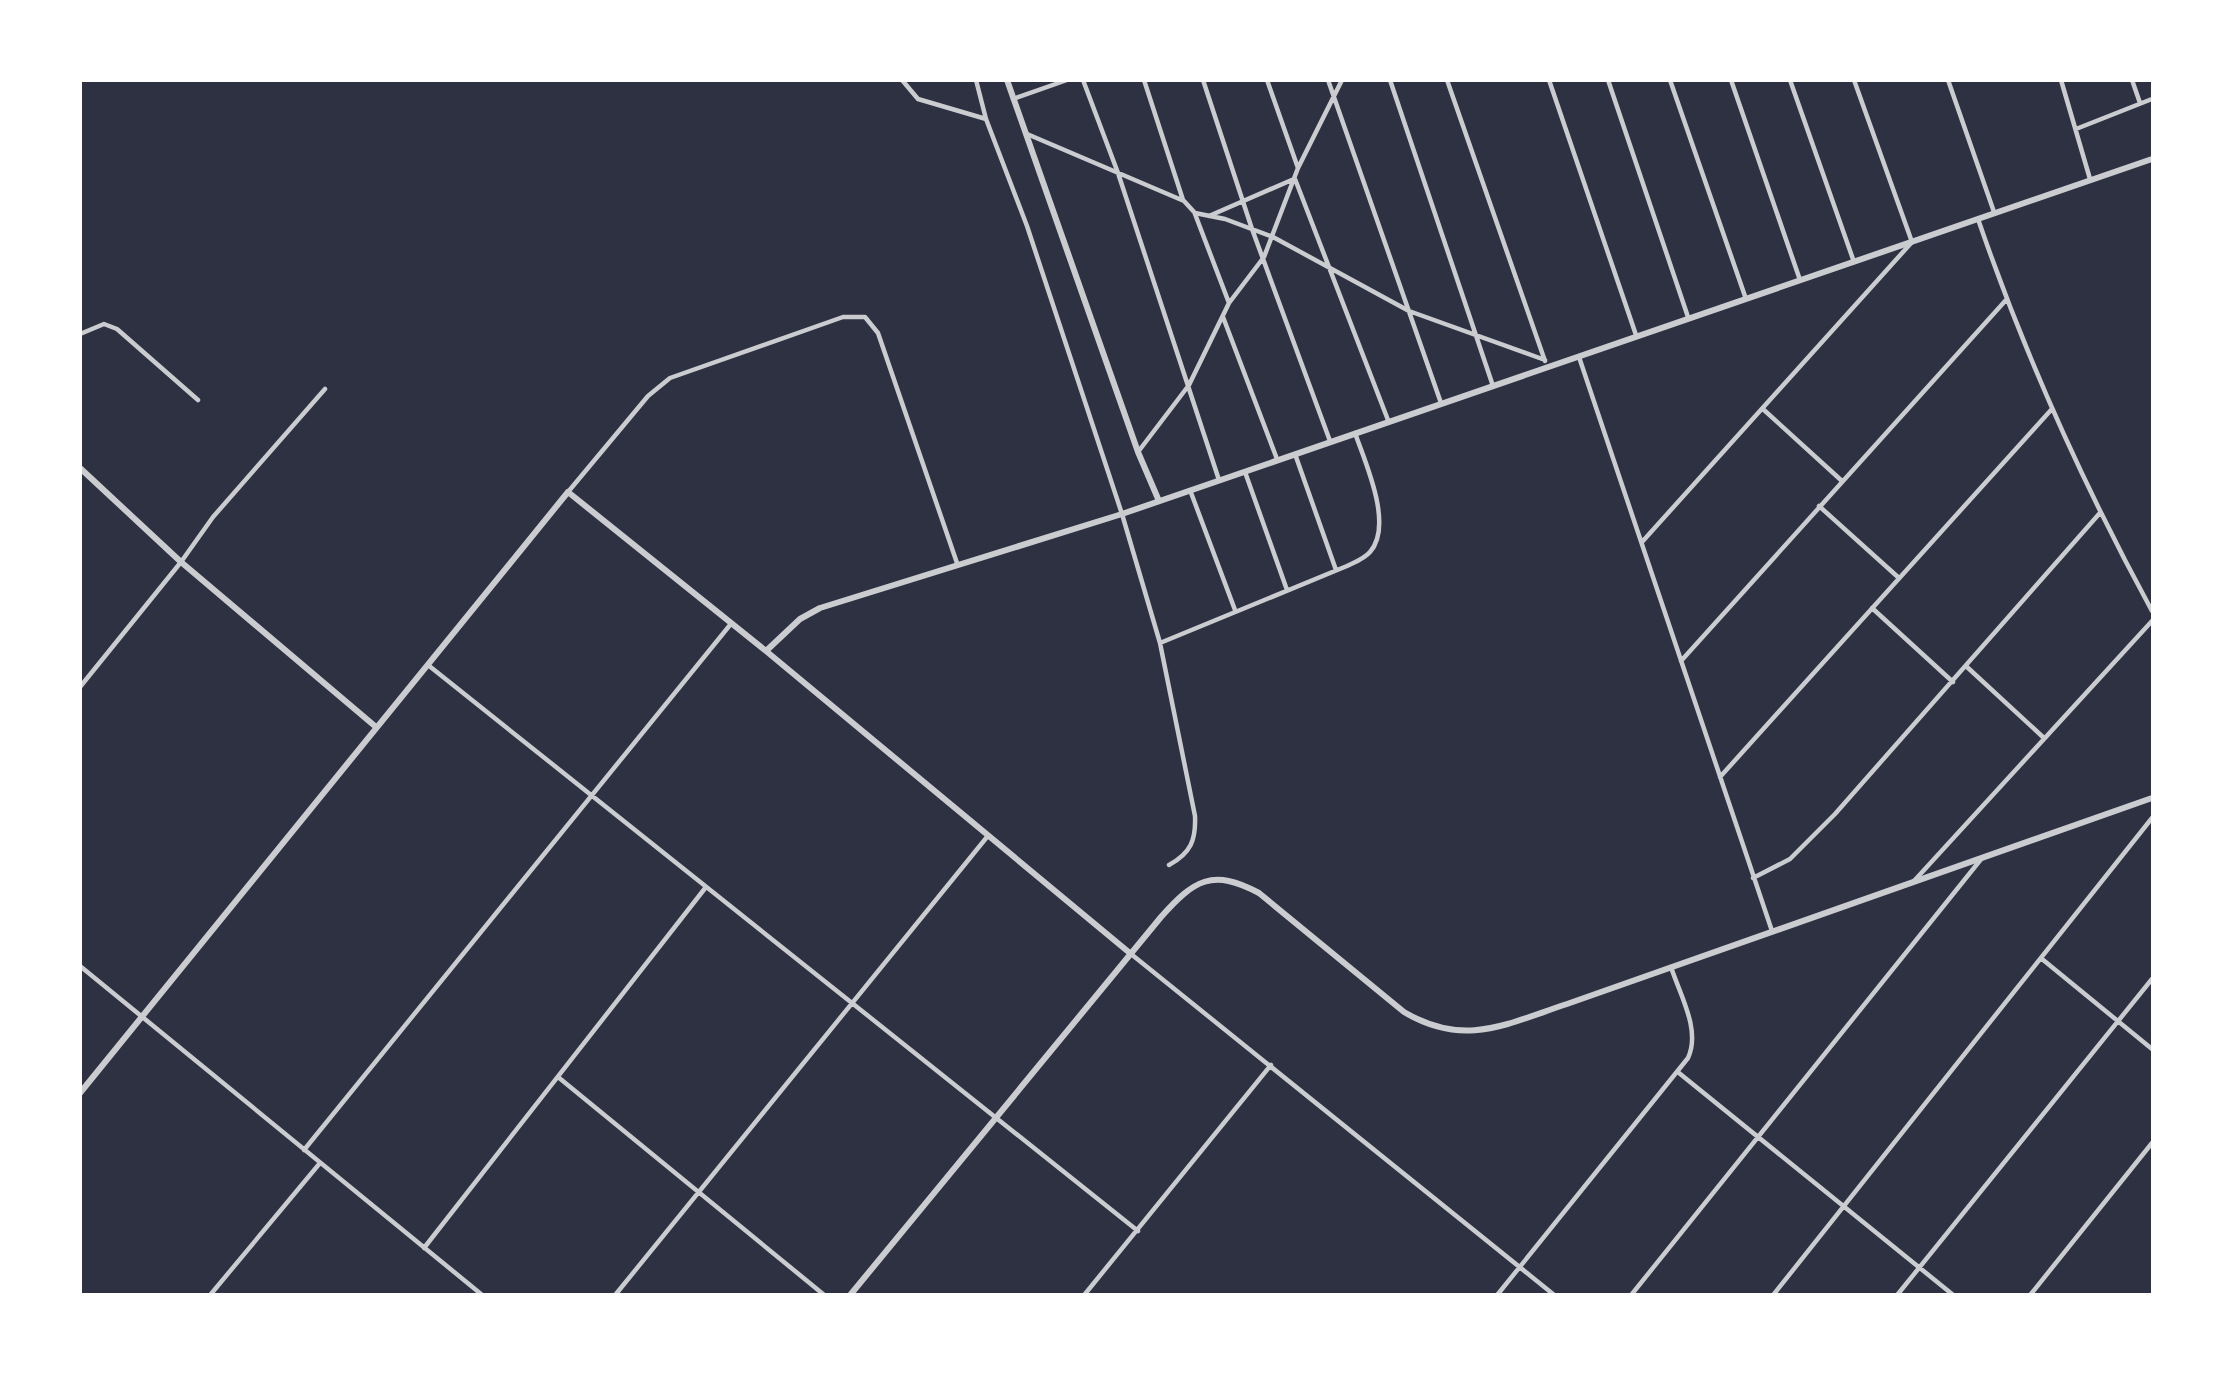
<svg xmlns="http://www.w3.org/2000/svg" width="2233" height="1375" font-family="'Fira Sans Condensed',sans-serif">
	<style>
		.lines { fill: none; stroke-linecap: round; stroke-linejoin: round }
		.minor { stroke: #caccd0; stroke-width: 4.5 }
		.tertiary { stroke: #caccd0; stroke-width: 6 }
	</style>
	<rect width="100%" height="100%" fill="#2d3142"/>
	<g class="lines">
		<!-- minor -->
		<path class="minor" d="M 902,80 L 918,99 L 986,119 L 1027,226 L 1122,514 L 1160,643 L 1195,816 C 1196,840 1191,853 1169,865
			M 976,80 L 986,119
			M 1083,80 L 1118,173 L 1219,480
			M 1144,80 L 1183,200
			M 1203,80 L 1252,229 L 1330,441
			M 1267,80 L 1298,168
			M 1328,80 L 1441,403
			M 1390,80 L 1493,386
			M 1447,80 L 1545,361
			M 1549,80 L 1636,335
			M 1608,80 L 1688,317
			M 1670,80 L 1746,299
			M 1731,80 L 1800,280
			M 1790,80 L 1854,262
			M 1948,80 L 1994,212
			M 2061,80 L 2090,179
			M 2132,80 L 2140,103
			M 1013,99 L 1067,80
			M 2076,129 L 2152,99
			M 1027,134 L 1184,201 L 1195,213 L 1225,219 L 1273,237 L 1409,311 L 1545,360
			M 1295,179 L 1388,420
			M 1195,214 L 1229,303
			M 1209,216 L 1294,179
			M 1978,219 C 2025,356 2083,484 2152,611
			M 1223,317 L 1277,459
			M 80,334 L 104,324 L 117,329 L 198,400
			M 1579,357 L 1772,931
			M 1764,410 L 1842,481
			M 1138,452 L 1189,385 L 1229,303 L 1264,257 L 1298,168 L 1342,80
			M 1295,454 L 1336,570
			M 1245,472 L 1287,590
			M 1190,490 L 1235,610
			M 568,492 L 648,396 L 670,378 L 843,317 L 865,317 L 878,333 L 957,563
			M 1819,506 L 1899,578
			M 1642,542 L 1912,242 L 1854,80
			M 1872,608 L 1953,682
			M 1160,643 L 1347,566 C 1355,562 1364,559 1370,552 C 1394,525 1365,462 1355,433
			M 1681,661 L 2006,300
			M 428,665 L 1138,1231
			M 1967,667 L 2044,738
			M 80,687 L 181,562 L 213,517 L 325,389
			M 1720,777 L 2051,410
			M 1753,878 L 1790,859 L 1835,814 L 2099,514
			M 1914,881 L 2152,621
			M 1131,954 L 1553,1294
			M 2042,959 L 2152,1049
			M 80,966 L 481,1294
			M 1679,1073 L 1952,1294
			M 558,1077 L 823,1294
			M 304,1150 L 730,625
			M 424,1248 L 706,887
			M 211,1294 L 320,1163
			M 616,1294 L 987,837
			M 1085,1294 L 1271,1065
			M 1498,1294 L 1688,1058 C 1701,1030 1680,995 1671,967
			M 1632,1294 L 1982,858
			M 1774,1294 L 2152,818
			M 1898,1294 L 2152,979
			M 2031,1294 L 2152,1143"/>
		<!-- tertiary -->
		<path class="tertiary" d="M 1007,80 L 1138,452 L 1159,501
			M 80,468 L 181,562 L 376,727
			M 766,651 L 800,619 L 820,608 L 1122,514 L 2152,159
			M 80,1093 L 568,492 L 766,651 L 1131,954
			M 851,1294 L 1161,917 C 1194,880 1212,868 1259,893 L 1404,1012 C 1465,1048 1506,1024 1567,1004 L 2152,798"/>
	</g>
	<!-- border -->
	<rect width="2233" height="1375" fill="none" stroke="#ffffff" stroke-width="164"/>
</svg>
